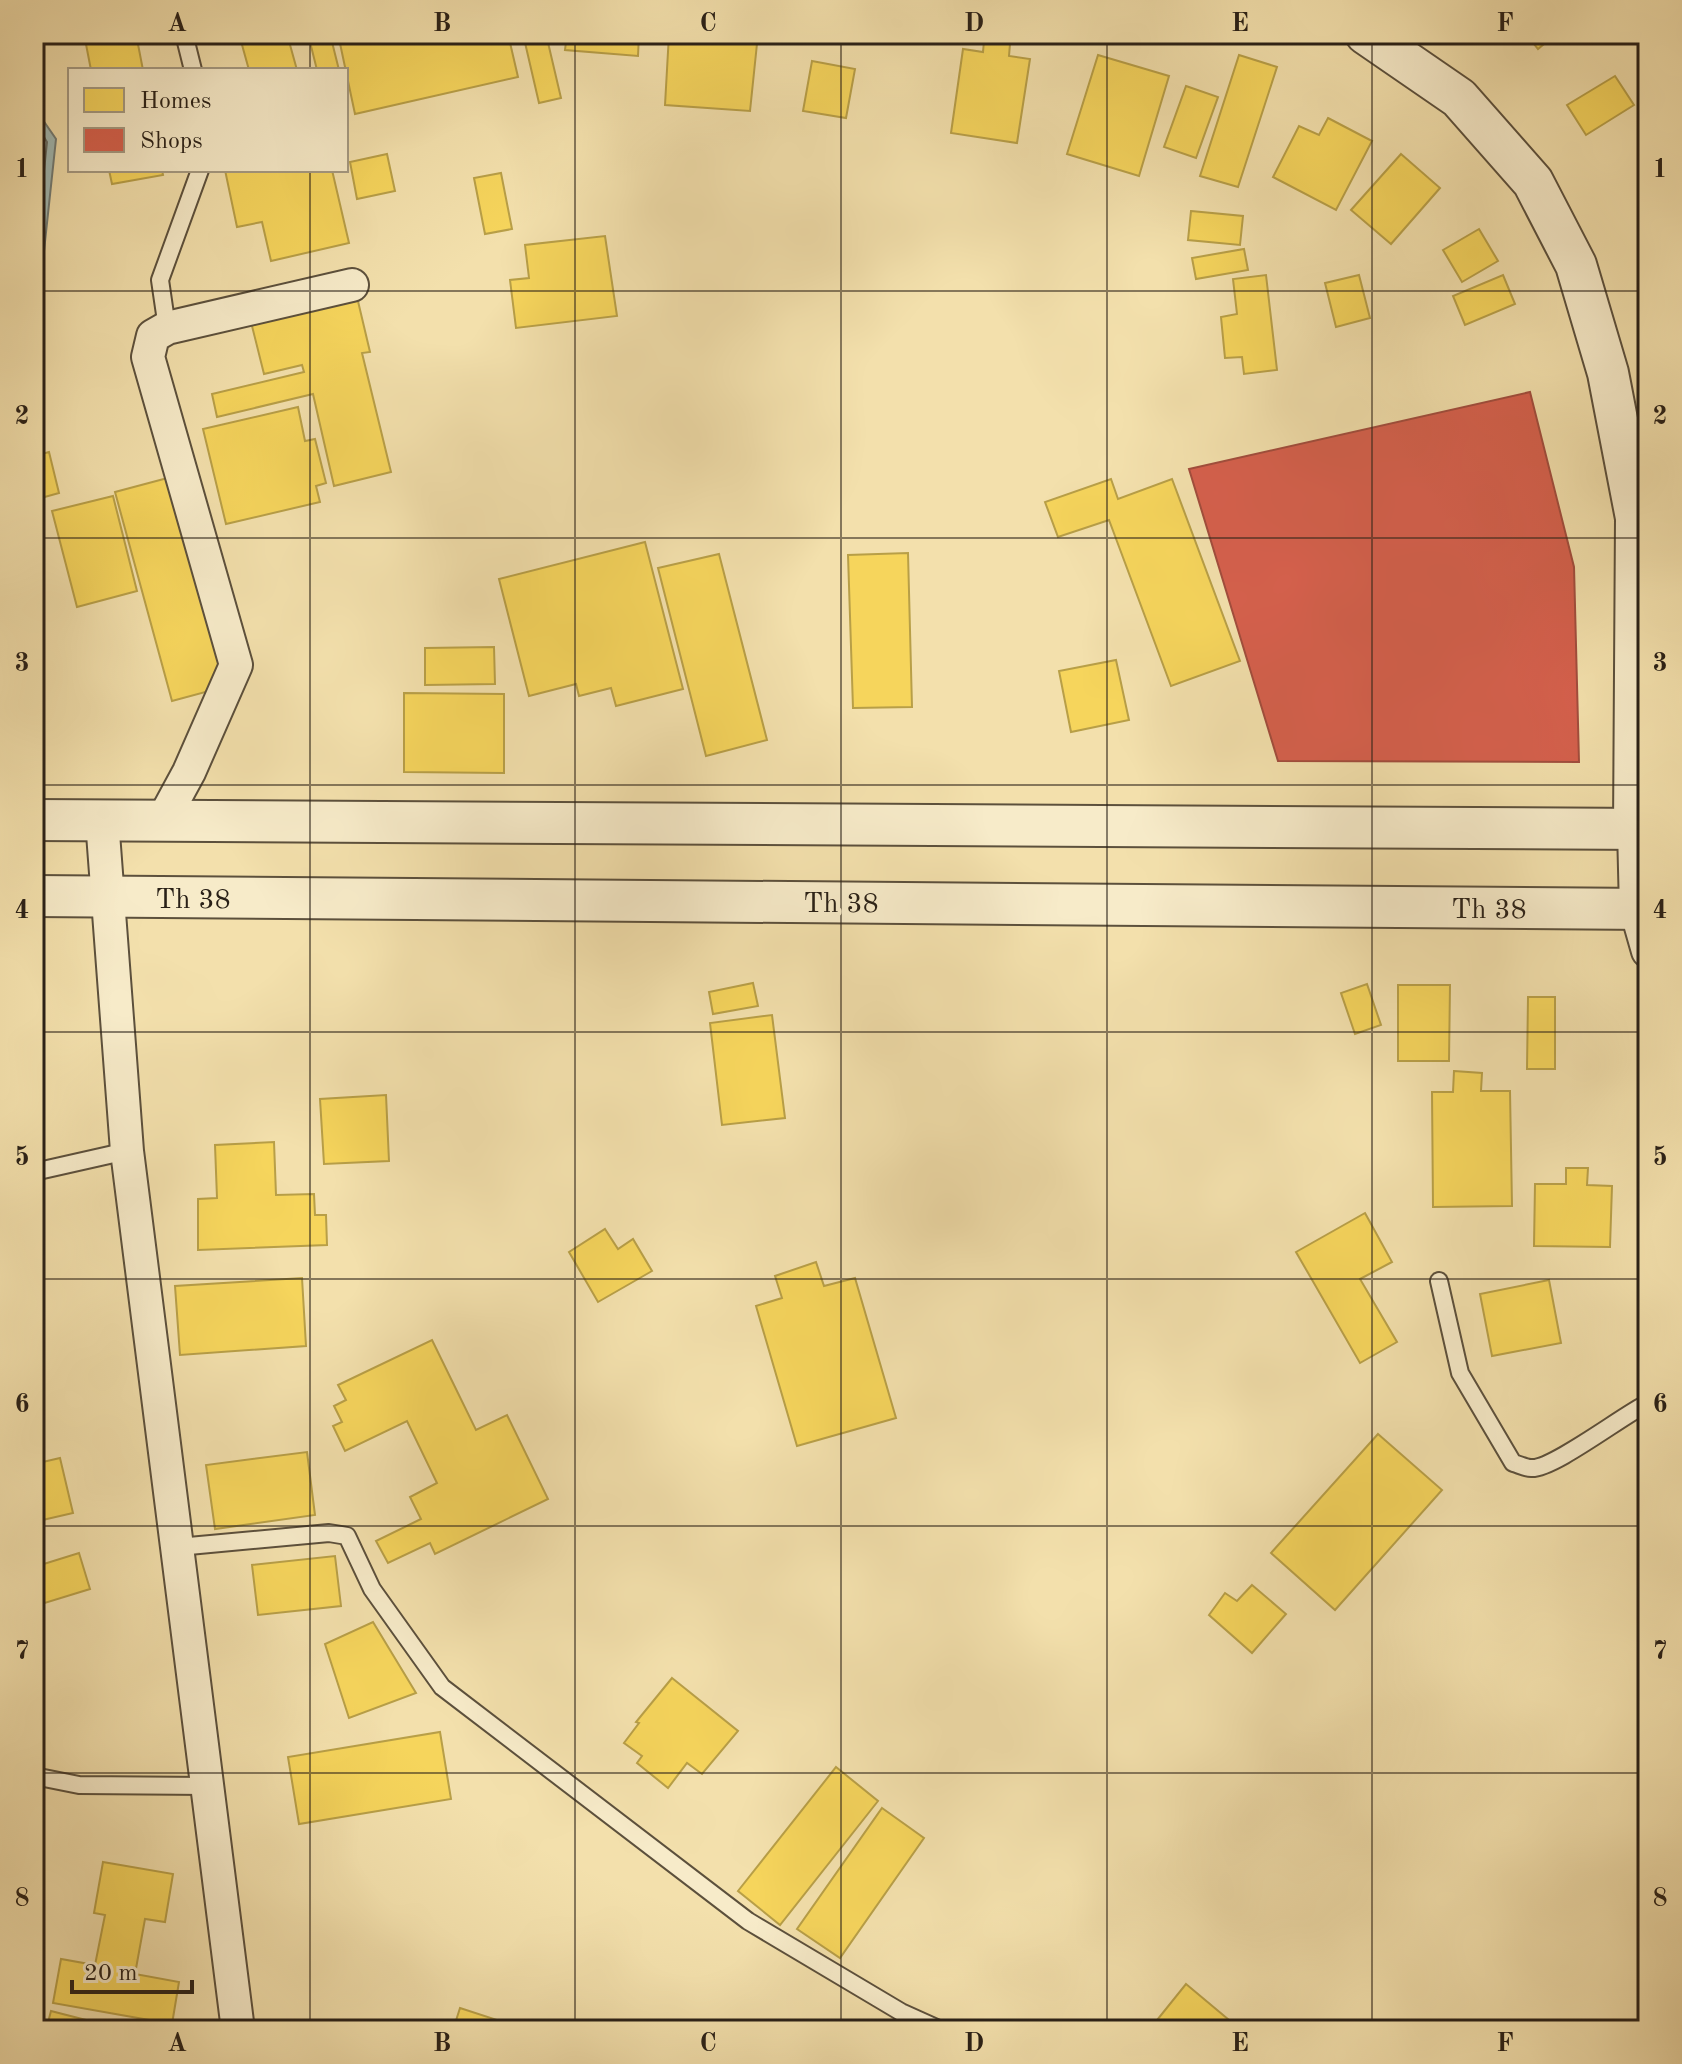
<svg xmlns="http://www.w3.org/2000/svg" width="1682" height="2064" viewBox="0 0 1682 2064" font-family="'Old Standard TT',serif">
<rect width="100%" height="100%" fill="#f3e0ac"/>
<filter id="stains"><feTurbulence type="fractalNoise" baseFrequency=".0025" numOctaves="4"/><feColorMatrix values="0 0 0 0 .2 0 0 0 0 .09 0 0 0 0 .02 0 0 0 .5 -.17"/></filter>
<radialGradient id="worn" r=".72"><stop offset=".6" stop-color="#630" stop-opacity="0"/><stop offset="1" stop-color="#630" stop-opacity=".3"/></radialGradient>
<!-- water -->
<polygon fill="#a1bab5" stroke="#717c76" stroke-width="2" points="34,107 56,139 38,307 34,312"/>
<!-- homes -->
<g fill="#f6d55c" stroke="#b89f47" stroke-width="2">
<polygon points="84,34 136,34 143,70 91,70"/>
<polygon points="239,34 287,34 297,70 249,70"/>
<polygon points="308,34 330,34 339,70 317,70"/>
<polygon points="338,34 508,34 518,77 355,114"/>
<polygon points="523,34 546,34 561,98 539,103"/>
<polygon points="567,34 639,34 638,56 565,50"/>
<polygon points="669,34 758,34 750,111 665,105"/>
<polygon points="1526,34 1556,34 1538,49"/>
<polygon points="984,41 1010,44 1009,56 1030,59 1017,143 951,133 963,49 983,52"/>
<polygon points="1098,55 1169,76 1139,176 1067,154"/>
<polygon points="1239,55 1277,67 1238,187 1200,176"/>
<polygon points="812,61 855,69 846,118 803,111"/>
<polygon points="1615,76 1634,105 1586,135 1567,105"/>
<polygon points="1186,86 1218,97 1196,158 1164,147"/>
<polygon points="1328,118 1372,141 1336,210 1273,177 1299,126 1319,135"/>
<polygon points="387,154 395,191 357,199 350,162"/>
<polygon points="1401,154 1440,188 1391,244 1351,210"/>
<polygon points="109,170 162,170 163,175 112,184"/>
<polygon points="225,170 332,170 349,243 271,261 262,222 237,227"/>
<polygon points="501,173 512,229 485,234 474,178"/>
<polygon points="1191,211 1243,216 1240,245 1188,240"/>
<polygon points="1479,229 1498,261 1462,282 1443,250"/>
<polygon points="605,236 617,316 516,328 510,280 529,278 525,245"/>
<polygon points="1244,249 1248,270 1196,279 1192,258"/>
<polygon points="1266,275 1277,370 1244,374 1242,357 1225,358 1221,317 1237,314 1233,279"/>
<polygon points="1359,275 1370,318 1336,327 1325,283"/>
<polygon points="1503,275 1515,304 1465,325 1453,296"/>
<polygon points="357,297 370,352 362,353 391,472 334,486 313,394 217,417 212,394 304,372 302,365 264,374 251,322"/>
<polygon points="298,407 305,441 315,439 326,483 316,486 320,502 226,524 203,429"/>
<polygon points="49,452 59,493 34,500 34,456"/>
<polygon points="175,476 226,665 213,690 172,701 115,492"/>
<polygon points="1111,479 1118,499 1172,479 1240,661 1171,686 1109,520 1058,537 1045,502"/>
<polygon points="113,496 137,591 77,607 52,511"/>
<polygon points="645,542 683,689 616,706 611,688 579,696 576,684 529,696 499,579"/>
<polygon points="908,553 912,707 853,708 848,555"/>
<polygon points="719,554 767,740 706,756 658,568"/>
<polygon points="494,647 495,684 425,685 425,648"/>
<polygon points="1116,660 1129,720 1071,732 1059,671"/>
<polygon points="404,693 504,694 504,773 404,772"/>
<polygon points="753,983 758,1006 713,1014 709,992"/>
<polygon points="1367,984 1381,1025 1355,1034 1341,993"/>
<polygon points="1398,985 1450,985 1449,1061 1398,1061"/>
<polygon points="1528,997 1555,997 1555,1069 1527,1069"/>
<polygon points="772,1015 785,1118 722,1125 710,1023"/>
<polygon points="1454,1071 1482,1073 1481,1091 1510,1091 1512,1206 1433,1207 1432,1092 1453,1092"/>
<polygon points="386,1095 389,1161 324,1164 320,1099"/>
<polygon points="274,1142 276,1195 314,1194 315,1215 326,1215 327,1245 198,1250 198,1199 217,1198 215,1145"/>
<polygon points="1566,1168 1588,1168 1587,1185 1612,1186 1610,1247 1534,1246 1535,1184 1566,1184"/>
<polygon points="1365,1213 1392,1262 1360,1279 1397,1342 1360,1363 1296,1252"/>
<polygon points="605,1229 618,1249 633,1239 652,1271 598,1302 569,1252"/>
<polygon points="816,1262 824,1286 855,1278 896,1418 797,1446 756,1306 782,1298 775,1276"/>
<polygon points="302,1278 306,1346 180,1355 175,1286"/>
<polygon points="1549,1280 1561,1343 1492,1356 1480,1294"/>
<polygon points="432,1340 476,1430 507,1415 548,1499 435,1554 430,1543 388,1563 376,1541 421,1519 410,1497 437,1483 407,1421 345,1451 333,1426 342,1422 334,1406 346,1400 338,1385"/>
<polygon points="1378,1434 1442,1490 1335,1610 1271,1553"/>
<polygon points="307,1452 315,1515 215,1529 206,1465"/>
<polygon points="60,1458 73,1513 34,1522 34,1464"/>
<polygon points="79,1553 90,1589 35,1606 34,1567"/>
<polygon points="335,1556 341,1606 258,1615 252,1565"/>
<polygon points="1252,1585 1286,1614 1252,1653 1209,1615 1225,1593 1237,1601"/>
<polygon points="373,1622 416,1693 349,1718 325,1644"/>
<polygon points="672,1678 738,1731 702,1774 687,1763 668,1788 637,1763 642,1756 624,1743 639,1723 636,1722"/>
<polygon points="440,1732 451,1799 299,1824 288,1757"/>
<polygon points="836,1767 878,1801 780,1925 738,1891"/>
<polygon points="882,1808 924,1838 840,1958 797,1929"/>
<polygon points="103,1862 173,1874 165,1922 145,1919 135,1974 179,1982 172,2024 53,2003 61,1959 95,1965 105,1915 94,1913"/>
<polygon points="1186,1984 1241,2030 1149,2030"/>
<polygon points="460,2008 528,2030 453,2030"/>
<polygon points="51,2011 125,2030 46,2030"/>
</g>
<!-- shops -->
<polygon fill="#d6604d" stroke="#a24d3d" stroke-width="2" points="1530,392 1574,567 1579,762 1278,761 1189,469"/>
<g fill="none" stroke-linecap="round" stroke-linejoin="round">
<!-- shore -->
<polyline stroke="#656d66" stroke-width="2" points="34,121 47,142 34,267"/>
<defs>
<g id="service">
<polyline points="184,34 193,70"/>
<polyline points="167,328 160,280 200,170"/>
<polyline points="34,1172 127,1151"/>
<path d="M 1439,1281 L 1460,1373 L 1513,1463 C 1518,1464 1525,1468 1531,1468 C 1552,1470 1623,1415 1648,1403"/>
<polyline points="178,1547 329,1533 347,1536 372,1589 442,1687 748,1921 901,2012 941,2030"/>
<polyline points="34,1776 79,1785 208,1786"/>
</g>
<g id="minor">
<polyline points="102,820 127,1151 238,2030"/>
<polyline points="163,820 189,772 236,665 148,357 153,336 167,328 352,285"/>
<polyline points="1634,829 1636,909 1648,951"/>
</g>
<g id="tertiary">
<polyline points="1366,34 1459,98 1533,182 1576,265 1608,373 1636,518 1634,829"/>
<polyline points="34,820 1648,829"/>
<polyline points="34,896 1648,909"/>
</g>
</defs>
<!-- service casing -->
<use href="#service" stroke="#5c503c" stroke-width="20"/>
<!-- minor casing -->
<use href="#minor" stroke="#5c503c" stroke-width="36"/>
<!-- tertiary casing -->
<use href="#tertiary" stroke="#5c503c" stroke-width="44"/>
<!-- service -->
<use href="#service" stroke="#f7ebc9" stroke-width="16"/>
<!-- minor -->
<use href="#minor" stroke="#f7ebc9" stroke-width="32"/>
<!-- tertiary -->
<use href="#tertiary" stroke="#f7ebc9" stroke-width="40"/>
</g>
<!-- grid -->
<path fill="none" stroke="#292017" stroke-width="2" stroke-opacity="0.55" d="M 310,34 L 310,70M 575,34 L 575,2030M 841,34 L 841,2030M 1107,34 L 1107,2030M 1372,34 L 1372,2030M 310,170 L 310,2030M 34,291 L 1648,291M 34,538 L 1648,538M 34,785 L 1648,785M 34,1032 L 1648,1032M 34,1279 L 1648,1279M 34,1526 L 1648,1526M 34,1773 L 1648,1773"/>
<g text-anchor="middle" stroke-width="8" stroke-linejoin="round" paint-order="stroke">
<!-- street labels -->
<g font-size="28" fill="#292017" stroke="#f7ebc9">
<text x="193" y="908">Th 38</text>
<text x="841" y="912">Th 38</text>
<text x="1489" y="918">Th 38</text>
</g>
</g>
<!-- margin -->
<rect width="1682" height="2064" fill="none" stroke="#f3e0ac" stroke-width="88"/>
<!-- legend -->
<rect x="68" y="68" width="280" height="104" fill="#f7ebc9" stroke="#a59a82" stroke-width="2"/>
<rect x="84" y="88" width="40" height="24" fill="#f6d55c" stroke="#a59a82" stroke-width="2"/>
<text x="140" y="108" font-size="24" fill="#292017">Homes</text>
<rect x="84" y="128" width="40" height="24" fill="#d6604d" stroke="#a59a82" stroke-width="2"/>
<text x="140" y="148" font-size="24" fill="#292017">Shops</text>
<!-- scale -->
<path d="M72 1980v12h120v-12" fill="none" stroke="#292017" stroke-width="4"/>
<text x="84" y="1980" font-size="24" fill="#292017" stroke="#f7ebc9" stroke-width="6" paint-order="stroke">20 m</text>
<rect x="44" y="44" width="1594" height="1976" fill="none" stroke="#292017" stroke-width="3"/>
<g font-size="26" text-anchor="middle" font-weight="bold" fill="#292017">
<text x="177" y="31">A</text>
<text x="442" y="31">B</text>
<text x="708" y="31">C</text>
<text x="974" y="31">D</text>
<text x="1240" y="31">E</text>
<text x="1505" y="31">F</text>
<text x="22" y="177">1</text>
<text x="1660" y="177">1</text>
<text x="22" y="424">2</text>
<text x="1660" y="424">2</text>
<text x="22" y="671">3</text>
<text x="1660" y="671">3</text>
<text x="22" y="918">4</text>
<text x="1660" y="918">4</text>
<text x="22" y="1165">5</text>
<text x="1660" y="1165">5</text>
<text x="22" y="1412">6</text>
<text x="1660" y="1412">6</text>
<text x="22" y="1659">7</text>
<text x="1660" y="1659">7</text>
<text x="22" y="1906">8</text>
<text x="1660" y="1906">8</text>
<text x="177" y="2051">A</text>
<text x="442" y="2051">B</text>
<text x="708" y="2051">C</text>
<text x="974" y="2051">D</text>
<text x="1240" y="2051">E</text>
<text x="1505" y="2051">F</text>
</g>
<rect width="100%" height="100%" filter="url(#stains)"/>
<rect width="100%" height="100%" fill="url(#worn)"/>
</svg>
